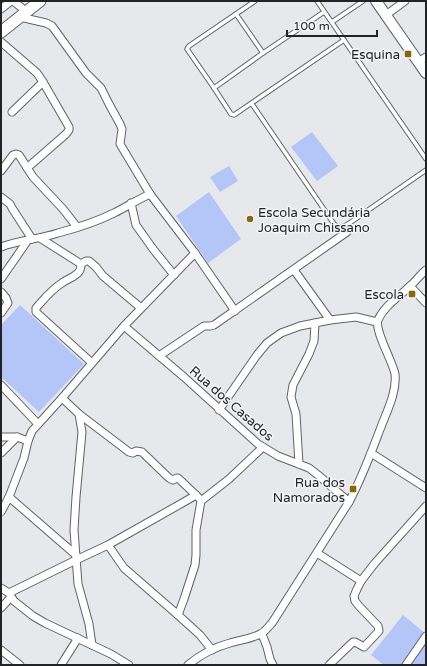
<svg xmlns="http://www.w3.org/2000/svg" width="427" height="666" viewBox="0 0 427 666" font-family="'Varela Round',sans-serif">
<rect width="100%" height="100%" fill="#e7e8ec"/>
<!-- green -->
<g fill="#b3c6f7">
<polygon points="312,132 338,166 317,181 291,147"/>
<polygon points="229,166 238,181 220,192 210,177"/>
<polygon points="209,192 241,239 208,263 176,216"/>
<polygon points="20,305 84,364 39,412 1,377 1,325"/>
<polygon points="403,615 426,634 426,665 384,665 371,655"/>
</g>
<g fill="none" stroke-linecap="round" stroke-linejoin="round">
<defs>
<g id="service">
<polyline points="317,1 344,40"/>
<polyline points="324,12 263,53 214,88 231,114 234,115 344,40 426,159"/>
<polyline points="236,14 263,53"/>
<polyline points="332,22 363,1"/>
<polyline points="214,88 187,49 189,46 255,1"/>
<path d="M 252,104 L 334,224 C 340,230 345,226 351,222 L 426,170"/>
</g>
<g id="minor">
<polyline points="13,1 22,8"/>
<polyline points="1,9 11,1"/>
<polyline points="386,15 405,1"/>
<polyline points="20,17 46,23 52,26 86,73 101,88 109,104 120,124 122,129 120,144 150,194 195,253 235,311"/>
<polyline points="1,42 37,73 43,82 69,127 69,130 66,134 27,168"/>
<polyline points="418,62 426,57"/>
<polyline points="12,112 43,82"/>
<polyline points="1,171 13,155 16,154 19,155 33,177 63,209 77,227"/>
<polyline points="1,197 10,204 12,208 32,239"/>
<polyline points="131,203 136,225 153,249 174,275"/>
<polyline points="40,238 81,264"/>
<path d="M 1,247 C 19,240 40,239 58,233 C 77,228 96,222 114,213 C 126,207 137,200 150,194"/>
<path d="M 81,264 C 81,267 81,270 78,273 C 73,278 67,279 62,283 C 52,289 44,299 36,308 L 36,312 L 92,363"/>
<polyline points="81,264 86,261 89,261 96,267 103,276 141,308"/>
<polyline points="294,270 330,320"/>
<polyline points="1,279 28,240"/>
<polyline points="410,286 426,303"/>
<polyline points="1,292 6,298 8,303 1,313"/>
<polyline points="124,326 184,377 258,444 278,456 309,468 318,475 349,502"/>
<polyline points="159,356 204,326 210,326 214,325 347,232"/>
<polyline points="1,385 38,424"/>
<polyline points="62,398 79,414 129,452 133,453 136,451 142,452 169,478 173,480 177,478 178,478 199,498"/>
<polyline points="219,410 257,355 267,343 281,333 300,326 330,320 356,317 377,322"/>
<polyline points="79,414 82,432 76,497 74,530 78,584 89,624 92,645"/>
<polyline points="1,437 17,437 28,441"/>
<polyline points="1,453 17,437"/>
<polyline points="371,453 426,488"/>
<polyline points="299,464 296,414 291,397 293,385 309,354 314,341 315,323"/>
<polyline points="9,497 76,555"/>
<polyline points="1,512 9,497 24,458 28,441 32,431 62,398 124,326 195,253"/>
<polyline points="108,545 124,568 178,615 200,635 212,650"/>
<polyline points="317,553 361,581"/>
<polyline points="1,588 9,593 14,601 33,616 45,623 111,654 129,665"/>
<polyline points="9,593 76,560 108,545 184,502 196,495"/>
<polyline points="1,608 11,597"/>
<polyline points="178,615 184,599 195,565 196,555 196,530 201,501 229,479 263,447"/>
<polyline points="262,634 267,647 270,659 273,665"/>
<polyline points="1,650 20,665"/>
<polyline points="61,665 78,638"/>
<path d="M 188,665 C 200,655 215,647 230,643 C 240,640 251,639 260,634 C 265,632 268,627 272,623 L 349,502 C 362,478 371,453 381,427 C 387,411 397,392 395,374 C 393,362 374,330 378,320 C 384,306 399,297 409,287 C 415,282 420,275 426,270"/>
<polyline points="329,665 353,642 355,642 364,647 379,631 378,626 359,606 355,601 354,596 357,589 361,581 375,563 426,506"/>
<polyline points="406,665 426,636"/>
</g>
<polyline id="secondary" points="376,1 426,73"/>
<polyline id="primary" points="1,32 40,1"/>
</defs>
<!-- service casing -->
<use href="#service" stroke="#616265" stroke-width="5.5"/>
<!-- minor casing -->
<use href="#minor" stroke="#616265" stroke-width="9"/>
<!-- secondary casing -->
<use href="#secondary" stroke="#616265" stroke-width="12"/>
<!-- primary casing -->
<use href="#primary" stroke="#616265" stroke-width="13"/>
<!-- service -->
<use href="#service" stroke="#fff" stroke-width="3.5"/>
<!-- minor -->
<use href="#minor" stroke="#fff" stroke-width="7"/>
<!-- secondary -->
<use href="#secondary" stroke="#fff" stroke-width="10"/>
<!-- primary -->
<use href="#primary" stroke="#fff" stroke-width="11"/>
</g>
<!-- markers -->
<g fill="#896806" stroke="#f4f5f9" stroke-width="1.5">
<rect x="404" y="50" width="8" height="8" rx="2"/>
<circle cx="250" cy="219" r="4"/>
<rect x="408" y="290" width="8" height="8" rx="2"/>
<rect x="349" y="485" width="8" height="8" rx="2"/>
</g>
<g text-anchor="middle" stroke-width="3" stroke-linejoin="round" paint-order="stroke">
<!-- poi labels -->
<g font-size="13" fill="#222324" stroke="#f4f5f9" text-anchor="end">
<text x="400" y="59">Esquina</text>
<text x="258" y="217" text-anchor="start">Escola Secundária<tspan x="258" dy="15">Joaquim Chissano</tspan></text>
<text x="404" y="299">Escola</text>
<text x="345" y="487">Rua dos<tspan x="345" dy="15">Namorados</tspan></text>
</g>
<!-- street labels -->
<g font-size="13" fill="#222324" stroke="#f4f5f9">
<text transform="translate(232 403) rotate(41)" y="5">Rua dos Casados</text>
</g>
</g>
<!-- border -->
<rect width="427" height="666" fill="none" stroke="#222324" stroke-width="4"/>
<!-- scale -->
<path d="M287 30v6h90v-6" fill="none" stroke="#222324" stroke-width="2"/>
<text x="293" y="30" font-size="12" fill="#222324" stroke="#f4f5f9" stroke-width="3" paint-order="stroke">100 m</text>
</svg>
